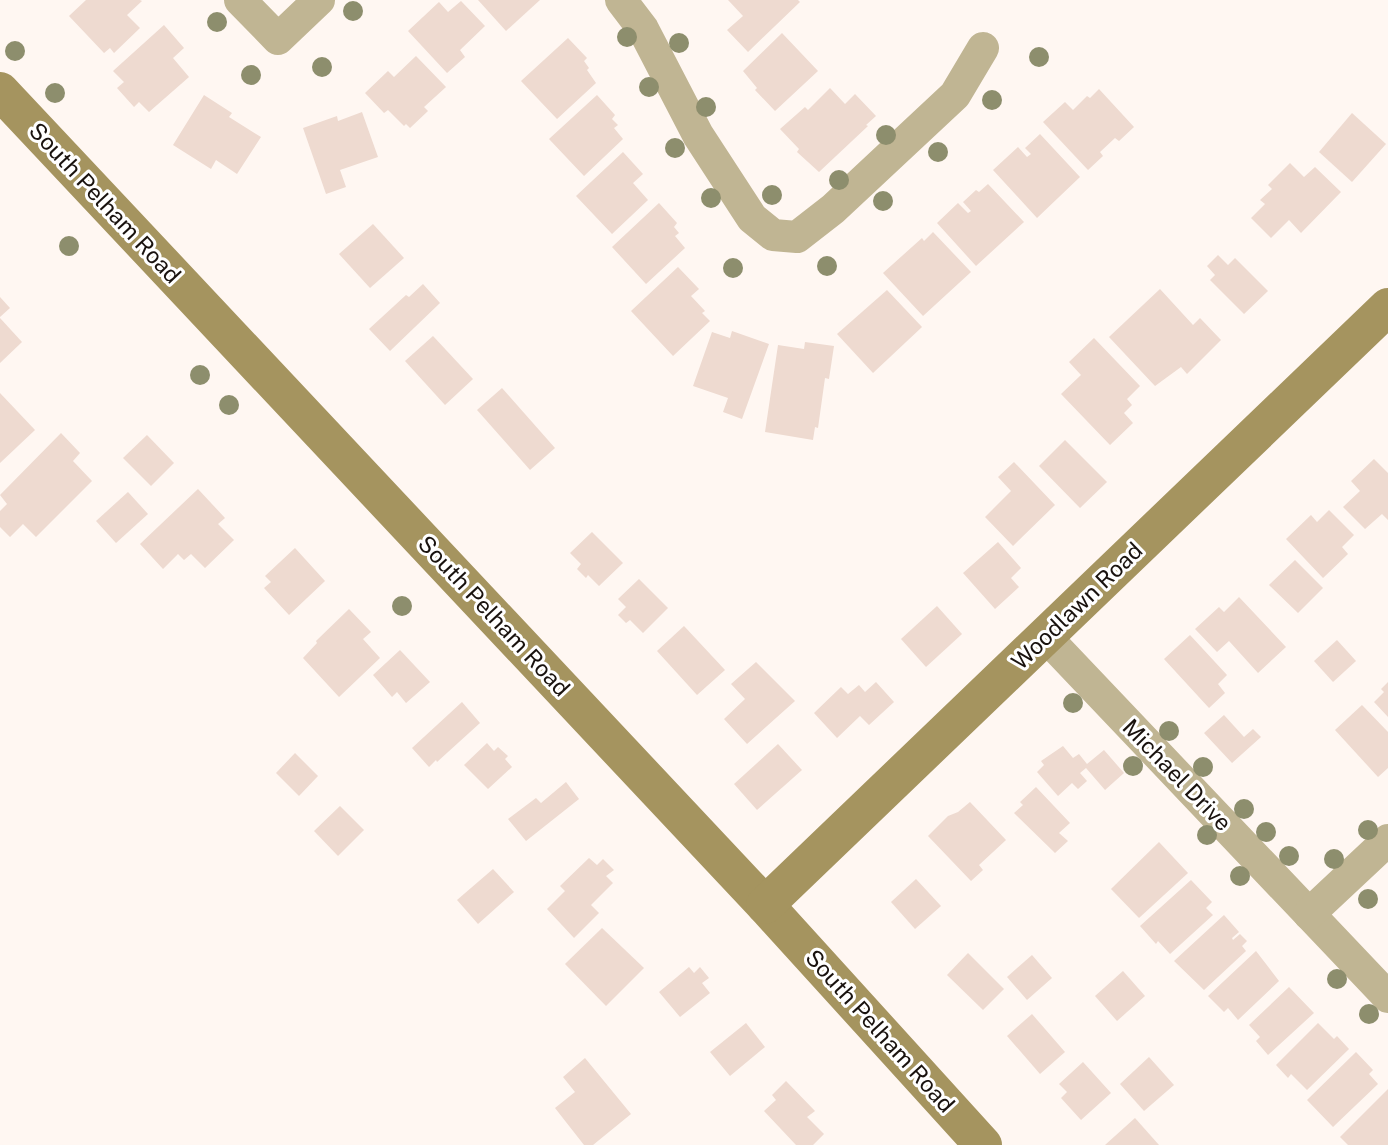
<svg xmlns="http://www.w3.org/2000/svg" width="1388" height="1145" viewBox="0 0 1388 1145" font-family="'Public Sans',sans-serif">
<rect width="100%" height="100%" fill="#fff7f2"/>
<!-- building -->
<g fill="#eedad0">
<polygon points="86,0 140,0 142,1 127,15 140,28 114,53 110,48 104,53 69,16"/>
<polygon points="478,0 540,0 506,31"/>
<polygon points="728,0 798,0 800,2 748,52 727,30 743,16"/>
<polygon points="461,1 485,26 460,50 465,57 447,73 408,31 439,2 448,12"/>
<polygon points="164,25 184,48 173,58 189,77 149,112 139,102 134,107 117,88 124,82 113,71"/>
<polygon points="782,33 818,71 775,111 755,90 757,88 743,71"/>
<polygon points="568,38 587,58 584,61 589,68 587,70 596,83 557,119 521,81"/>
<polygon points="416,56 446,87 424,107 428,111 410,128 406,124 404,126 388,110 384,113 365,93 388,71 394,77"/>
<polygon points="830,88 845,104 855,94 876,116 866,125 868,126 819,172 797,152 799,149 780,129 805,107 808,110"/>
<polygon points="1099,89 1134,127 1119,141 1115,138 1100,152 1103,156 1088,170 1043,122 1065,102 1073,110 1087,96 1090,98"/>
<polygon points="204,95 232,113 229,117 261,137 237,174 216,160 211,169 173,145"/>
<polygon points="597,95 615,115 612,119 618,125 614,128 623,139 584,176 549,139"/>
<polygon points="362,112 378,157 340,170 346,187 326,194 303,128 337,116 338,121"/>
<polygon points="1352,113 1386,144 1352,182 1319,152"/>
<polygon points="1040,134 1080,177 1037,218 993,170 1018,147 1027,157 1031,154 1025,148"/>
<polygon points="623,152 643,174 633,183 648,200 612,234 576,196"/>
<polygon points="1290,163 1304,177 1315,167 1341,192 1301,233 1289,220 1271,238 1251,218 1265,204 1260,200 1272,189 1268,185"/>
<polygon points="988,184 1024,222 976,266 937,223 958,203 968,213 971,211 963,202 976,190 979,192"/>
<polygon points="659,203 677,223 674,227 679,233 675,236 685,248 646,284 612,247"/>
<polygon points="373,224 404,258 370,288 339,254"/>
<polygon points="933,232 971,272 923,316 883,273 922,238 924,241"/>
<polygon points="1218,255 1228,265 1235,258 1268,291 1244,314 1210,280 1215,275 1207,266"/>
<polygon points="678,267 699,289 691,296 705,311 702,313 710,321 673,356 631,311"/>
<polygon points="423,284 440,303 390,351 369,329 406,295 409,297"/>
<polygon points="1160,289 1193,325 1200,318 1221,340 1187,374 1181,367 1155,386 1109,337"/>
<polygon points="887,290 922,327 873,373 837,334"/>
<polygon points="0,297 10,308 0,317"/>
<polygon points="0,318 22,342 0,363"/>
<polygon points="732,331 769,344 742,419 723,412 728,398 693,386 712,332 730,338"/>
<polygon points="433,336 473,379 445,405 405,361"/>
<polygon points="1094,338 1140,386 1127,399 1132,405 1124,413 1133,423 1110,445 1061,394 1081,375 1069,362"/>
<polygon points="805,342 834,346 829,379 825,378 818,428 815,427 813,440 765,432 778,345 804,349"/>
<polygon points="502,388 555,448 530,470 477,410"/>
<polygon points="0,393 35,430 0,463"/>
<polygon points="61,433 80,453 73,461 92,481 36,537 23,524 10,537 0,527 0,511 7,504 0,495"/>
<polygon points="147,435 174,463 151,486 123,458"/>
<polygon points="1065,440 1107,482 1080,508 1039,466"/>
<polygon points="1374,459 1388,473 1388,520 1382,514 1365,529 1343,507 1360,491 1351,481"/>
<polygon points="1014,462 1055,505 1013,546 985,517 1011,491 998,477"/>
<polygon points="198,489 225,518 218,524 234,540 205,568 191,554 184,560 178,554 163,569 140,544"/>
<polygon points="128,492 148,514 116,543 96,521"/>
<polygon points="1329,510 1354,535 1342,547 1348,554 1323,578 1286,539 1311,515 1317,522"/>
<polygon points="592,532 623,563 599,586 588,575 586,578 577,569 581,564 570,553"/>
<polygon points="998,542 1021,568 1011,578 1019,587 995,609 963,573"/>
<polygon points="295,548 325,581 289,615 264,588 271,582 265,576"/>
<polygon points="1295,560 1323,588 1298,613 1269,585"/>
<polygon points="639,579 668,608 643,633 630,620 626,623 618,615 626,607 618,599"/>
<polygon points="1239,597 1286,647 1258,673 1229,641 1217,652 1195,629 1219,607 1224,612"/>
<polygon points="937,606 962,634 926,667 901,639"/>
<polygon points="349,609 371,632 363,639 380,658 339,697 303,658 317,643 316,641"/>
<polygon points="684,626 725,670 697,695 657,651"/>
<polygon points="1190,635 1227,675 1218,684 1225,693 1209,708 1164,659"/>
<polygon points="1337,640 1356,661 1333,682 1314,661"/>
<polygon points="400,650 430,682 406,703 397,692 392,697 373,675"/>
<polygon points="756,662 795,701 747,744 724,719 745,699 731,684"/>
<polygon points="876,682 894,702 869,725 860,716 837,738 814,713 841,687 848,694 859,685 865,692"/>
<polygon points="1388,682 1388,717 1374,702 1384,692 1381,689"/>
<polygon points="462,702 480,723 437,762 436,760 429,767 412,748"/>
<polygon points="1362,705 1388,732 1388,768 1378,777 1335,730"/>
<polygon points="1224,715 1244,737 1253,729 1261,737 1232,763 1204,733"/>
<polygon points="487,743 494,751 498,747 508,756 505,759 512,767 488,789 464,765"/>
<polygon points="778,744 802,770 757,810 734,784"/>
<polygon points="1063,746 1073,758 1079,754 1087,764 1104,750 1124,773 1105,790 1086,768 1080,773 1087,781 1078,789 1072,783 1058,796 1037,772 1044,765 1041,761"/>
<polygon points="295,753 318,776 299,796 276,773"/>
<polygon points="566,782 579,799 526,841 508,819 536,798 541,803"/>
<polygon points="1036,787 1070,823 1059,833 1068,841 1055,853 1014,813 1023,805 1020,802"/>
<polygon points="970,802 1006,840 979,865 983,870 971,881 928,836 948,816 958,812"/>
<polygon points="340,806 364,830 338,856 314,831"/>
<polygon points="1159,842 1188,873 1139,918 1111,889"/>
<polygon points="589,858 597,865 603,859 614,870 606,876 613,883 591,905 599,913 574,938 547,909 565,891 560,886"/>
<polygon points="493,869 514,892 478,924 457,900"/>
<polygon points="916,879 941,906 915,929 891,902"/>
<polygon points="1191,880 1212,902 1206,908 1213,915 1170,954 1158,941 1156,944 1140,926"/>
<polygon points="1224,915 1239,932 1232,938 1233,940 1240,934 1247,941 1242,946 1246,951 1204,990 1174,961"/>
<polygon points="602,928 644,968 606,1006 565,964"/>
<polygon points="1256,951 1279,981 1238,1020 1228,1008 1224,1012 1208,996"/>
<polygon points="968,953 1004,989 983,1010 947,975"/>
<polygon points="1032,955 1052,978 1027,1000 1007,977"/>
<polygon points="689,967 694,973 700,967 709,978 702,983 710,993 680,1017 659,992"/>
<polygon points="1123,971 1145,996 1117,1021 1095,996"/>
<polygon points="1289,987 1314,1013 1268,1055 1256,1041 1260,1037 1249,1025"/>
<polygon points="1032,1014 1065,1052 1040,1074 1007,1036"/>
<polygon points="746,1023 765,1047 730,1076 710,1052"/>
<polygon points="1318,1023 1334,1039 1337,1036 1349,1049 1307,1090 1291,1074 1288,1078 1276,1065"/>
<polygon points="1356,1052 1373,1070 1369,1074 1378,1084 1333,1127 1307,1100"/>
<polygon points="1149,1057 1174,1085 1144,1111 1120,1084"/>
<polygon points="585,1058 631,1114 593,1145 584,1145 555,1108 575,1092 563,1077"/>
<polygon points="1083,1062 1111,1093 1081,1120 1061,1098 1067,1092 1059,1084"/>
<polygon points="786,1081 815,1111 807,1117 824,1134 813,1145 796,1145 764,1111 776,1100 772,1095"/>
<polygon points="1388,1089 1388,1145 1348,1145 1340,1137"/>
<polygon points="1135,1118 1159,1145 1105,1145"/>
</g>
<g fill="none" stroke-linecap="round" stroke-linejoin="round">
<!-- minor -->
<g stroke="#c0b593" stroke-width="32">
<polyline points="240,0 278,39 319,0"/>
<polyline points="621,0 643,29 698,135 752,218 773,235 797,237 833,209 955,95 983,48"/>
<polyline points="1045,636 1388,997"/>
<polyline points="1309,914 1388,840"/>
</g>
<!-- secondary -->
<g stroke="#a5945f" stroke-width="38">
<polyline points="0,91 765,905 983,1145"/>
<polyline points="765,905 1388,307"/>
</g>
</g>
<!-- trees -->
<g fill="#8d8e6d">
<circle cx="353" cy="11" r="10"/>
<circle cx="217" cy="22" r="10"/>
<circle cx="627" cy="37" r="10"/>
<circle cx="679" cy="43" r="10"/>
<circle cx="15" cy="51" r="10"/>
<circle cx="1039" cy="57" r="10"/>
<circle cx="322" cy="67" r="10"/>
<circle cx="251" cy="75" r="10"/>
<circle cx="649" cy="87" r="10"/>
<circle cx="55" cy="93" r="10"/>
<circle cx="992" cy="100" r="10"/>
<circle cx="706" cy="107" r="10"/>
<circle cx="886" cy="135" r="10"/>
<circle cx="675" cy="148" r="10"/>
<circle cx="938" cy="152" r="10"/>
<circle cx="839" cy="180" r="10"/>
<circle cx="772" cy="195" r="10"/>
<circle cx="711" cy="198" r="10"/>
<circle cx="883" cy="201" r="10"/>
<circle cx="69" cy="246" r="10"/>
<circle cx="827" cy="266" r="10"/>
<circle cx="733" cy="268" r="10"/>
<circle cx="200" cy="375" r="10"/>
<circle cx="229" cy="405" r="10"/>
<circle cx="402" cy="606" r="10"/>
<circle cx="1073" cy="703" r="10"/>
<circle cx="1169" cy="731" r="10"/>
<circle cx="1133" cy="766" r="10"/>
<circle cx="1203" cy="767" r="10"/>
<circle cx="1244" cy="809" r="10"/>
<circle cx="1368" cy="830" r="10"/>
<circle cx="1266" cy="832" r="10"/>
<circle cx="1207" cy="835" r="10"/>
<circle cx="1289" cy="856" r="10"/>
<circle cx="1334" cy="859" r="10"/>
<circle cx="1240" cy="876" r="10"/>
<circle cx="1368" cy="899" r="10"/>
<circle cx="1337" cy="979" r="10"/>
<circle cx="1369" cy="1014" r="10"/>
</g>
<g text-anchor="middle" stroke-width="6" stroke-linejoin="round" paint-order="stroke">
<!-- street labels -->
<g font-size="23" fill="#19120e" stroke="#fff">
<text transform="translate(105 203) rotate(47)" y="8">South Pelham Road</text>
<text transform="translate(1077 606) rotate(-44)" y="8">Woodlawn Road</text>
<text transform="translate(494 616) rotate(47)" y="8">South Pelham Road</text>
<text transform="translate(1177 775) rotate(46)" y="8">Michael Drive</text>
<text transform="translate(880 1031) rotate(48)" y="8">South Pelham Road</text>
</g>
</g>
</svg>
